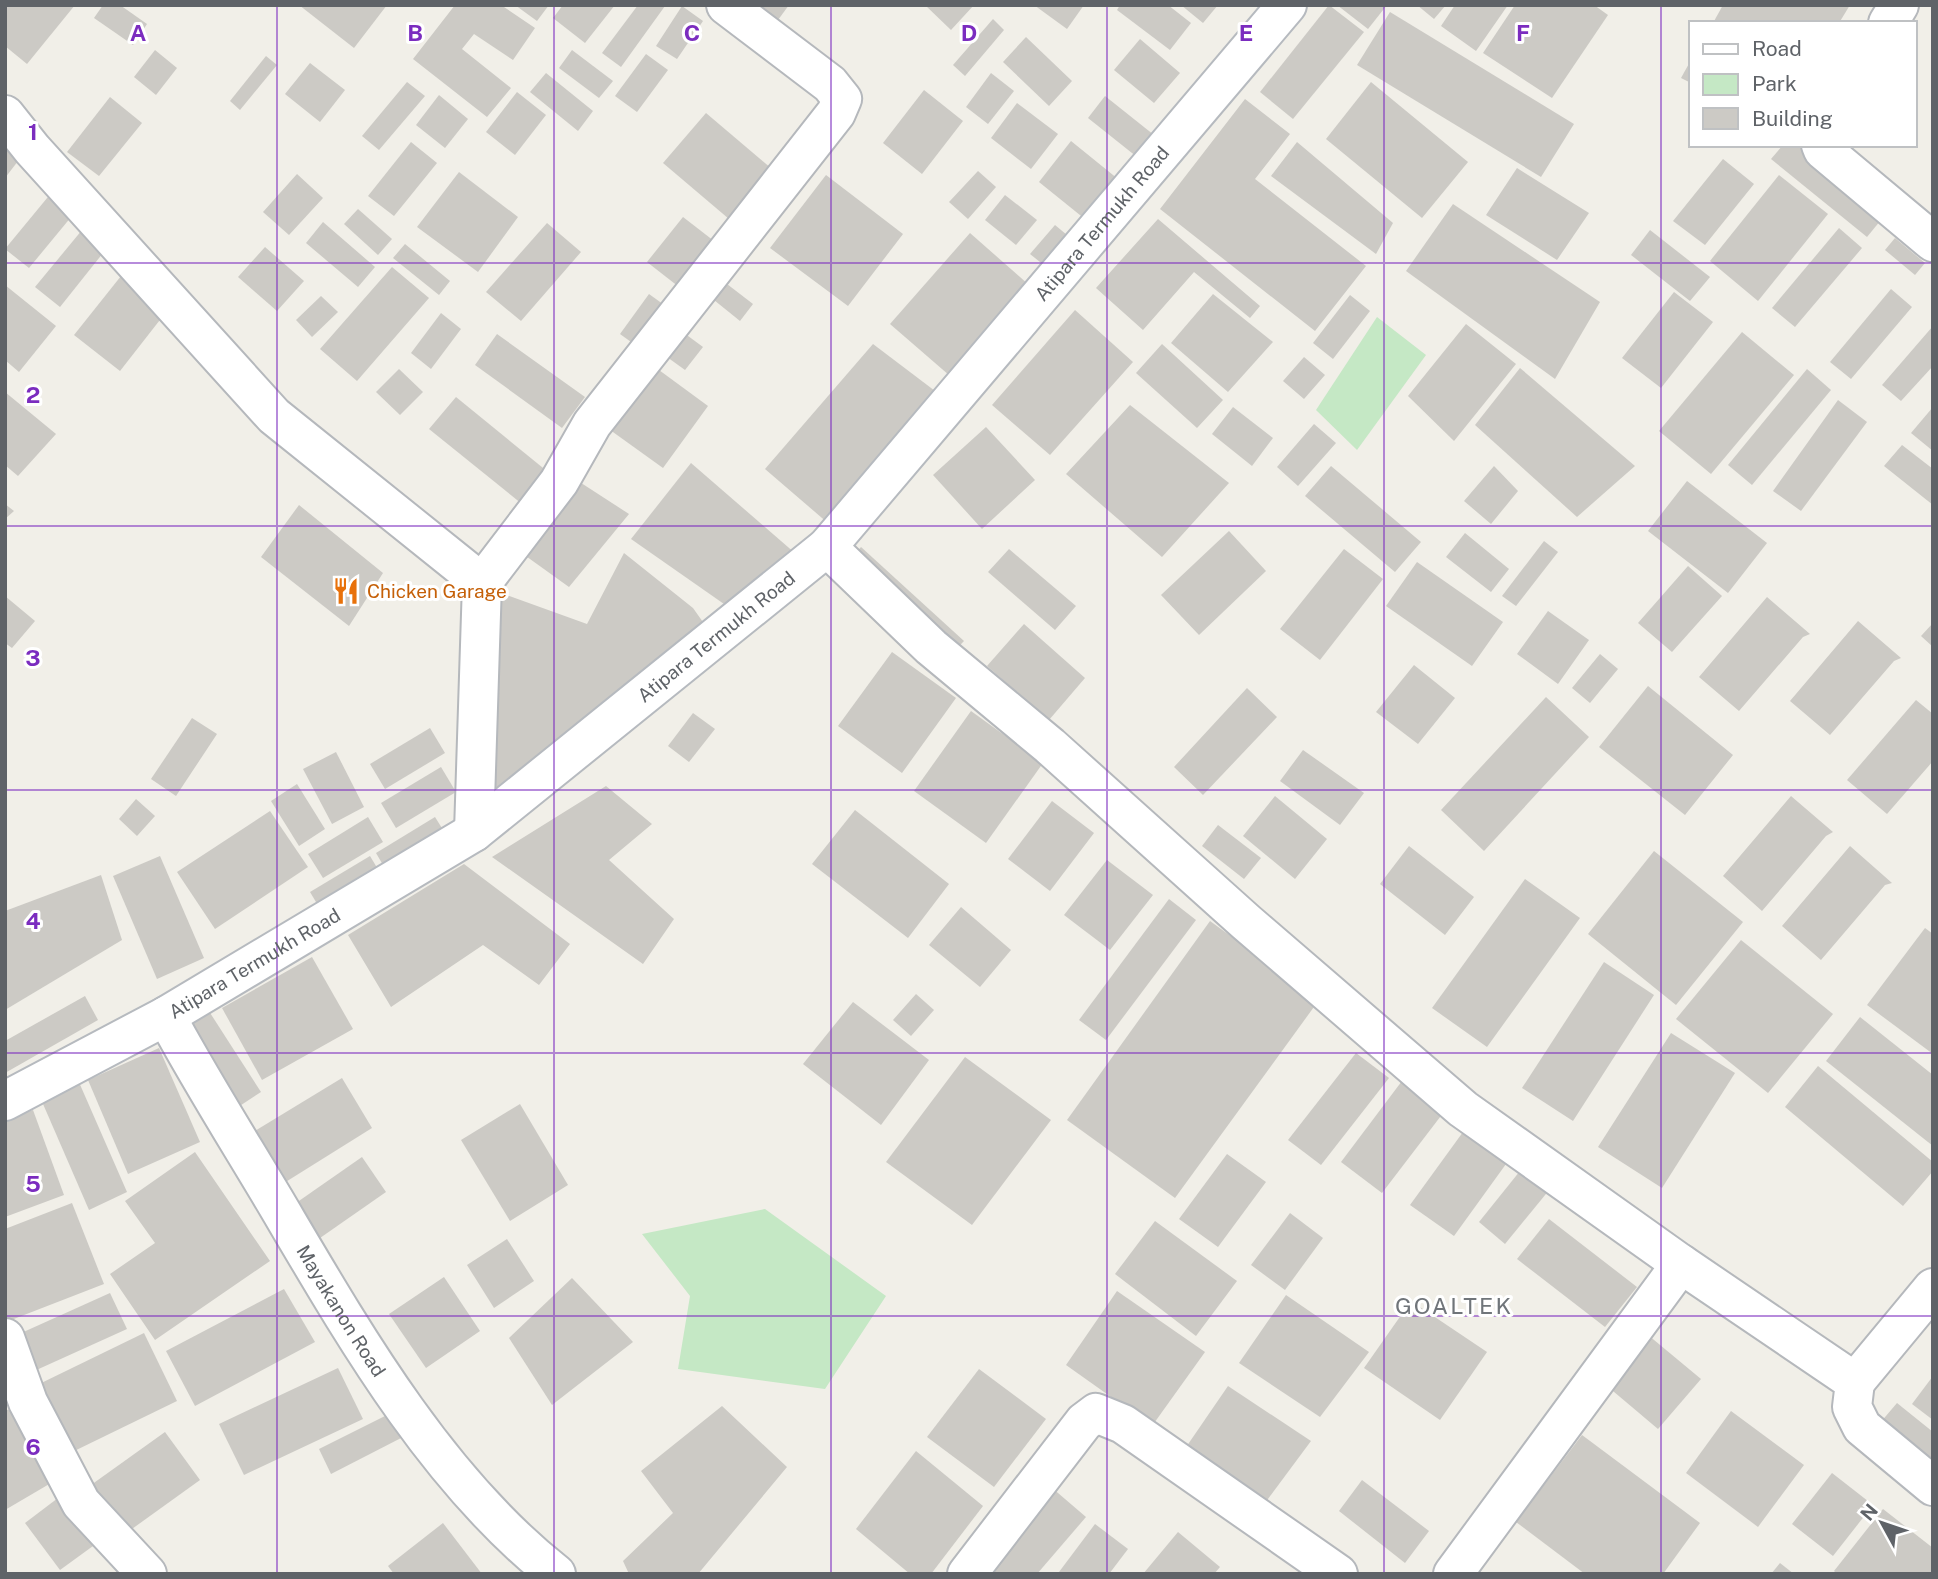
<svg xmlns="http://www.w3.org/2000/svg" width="1938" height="1579" viewBox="0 0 1938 1579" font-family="'Public Sans',sans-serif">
<rect width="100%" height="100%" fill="#f1efe8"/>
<!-- green -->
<g fill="#c5e8c5">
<polygon points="1377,317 1426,355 1357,450 1316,410"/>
<polygon points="765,1209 886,1296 825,1389 678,1369 690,1296 642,1234"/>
</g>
<!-- building -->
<g fill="#cccac5">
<polygon points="5,5 75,5 27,64 5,46"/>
<polygon points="103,5 120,5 147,24 133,45 94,18"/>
<polygon points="299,5 387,5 354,48"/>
<polygon points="455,5 501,5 535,28 513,60 474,34 462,49 511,88 487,117 413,59"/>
<polygon points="515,5 549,5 537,21"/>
<polygon points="563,5 615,5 585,43 553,18"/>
<polygon points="638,5 665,6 621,67 602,53"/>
<polygon points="758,5 789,5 778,20"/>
<polygon points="925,5 974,5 951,30"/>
<polygon points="1034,5 1084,5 1067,29"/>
<polygon points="1120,5 1168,5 1191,23 1170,50 1117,10"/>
<polygon points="1181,5 1218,5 1203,23"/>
<polygon points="1329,5 1364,32 1293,119 1260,92"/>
<polygon points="1337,5 1387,5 1368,29"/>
<polygon points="1417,5 1446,5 1434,19"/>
<polygon points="1455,5 1508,5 1476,51 1441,26"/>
<polygon points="1515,5 1594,5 1608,15 1552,98 1483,53"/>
<polygon points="1723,5 1850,5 1839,23 1713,23"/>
<polygon points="682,6 703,21 677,59 656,46"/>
<polygon points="1390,12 1574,124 1541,177 1357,65"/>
<polygon points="993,19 1004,30 965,76 953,65"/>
<polygon points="1026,37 1072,81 1049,106 1003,62"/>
<polygon points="1140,39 1180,73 1154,103 1114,70"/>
<polygon points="155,50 177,68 156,95 134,77"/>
<polygon points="572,50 613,81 599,98 559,68"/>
<polygon points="646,54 668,70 637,112 615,96"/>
<polygon points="266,56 277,65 240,110 230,101"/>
<polygon points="1691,60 1691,83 1681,78"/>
<polygon points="310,63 345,90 320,122 285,94"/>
<polygon points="546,73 593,111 578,131 530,92"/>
<polygon points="991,73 1014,91 988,124 966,107"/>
<polygon points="407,82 425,96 379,150 362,136"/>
<polygon points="1371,82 1468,162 1422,218 1326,139"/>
<polygon points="924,90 963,121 922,174 883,143"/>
<polygon points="517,92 546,115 515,155 486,132"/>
<polygon points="439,95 468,119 445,148 416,125"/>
<polygon points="1105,96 1154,135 1137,157 1088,118"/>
<polygon points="110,97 142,123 99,176 67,152"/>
<polygon points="1245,99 1290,134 1255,179 1366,266 1315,331 1160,209"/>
<polygon points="1017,103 1058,134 1031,169 991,138"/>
<polygon points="706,113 772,169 729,219 663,163"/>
<polygon points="5,136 25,152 5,178"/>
<polygon points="1071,141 1134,192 1101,232 1039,182"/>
<polygon points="411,142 437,163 394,216 368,196"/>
<polygon points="1297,142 1393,223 1376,254 1271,176"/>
<polygon points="1783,145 1811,145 1890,209 1867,237 1771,159"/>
<polygon points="1723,159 1754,184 1705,245 1673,221"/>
<polygon points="1517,168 1589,213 1557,260 1486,215"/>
<polygon points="978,171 996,187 968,219 949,202"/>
<polygon points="459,172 518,217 478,272 417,227"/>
<polygon points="297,174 323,198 289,235 263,212"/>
<polygon points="826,175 903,234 848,306 770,248"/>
<polygon points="1779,175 1828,214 1758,301 1710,261"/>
<polygon points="57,186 81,205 29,268 5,249"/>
<polygon points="1005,195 1037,220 1016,245 985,220"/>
<polygon points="1453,204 1600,302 1555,379 1406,271"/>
<polygon points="358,209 392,239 378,255 344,224"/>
<polygon points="683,217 714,241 679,287 647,262"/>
<polygon points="1158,219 1260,306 1250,318 1194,272 1143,330 1096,288"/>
<polygon points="323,222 375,267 358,287 306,243"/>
<polygon points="547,223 581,252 521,321 486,292"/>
<polygon points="87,224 111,243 60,307 35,287"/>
<polygon points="1055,225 1079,245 1055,274 1030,254"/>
<polygon points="1839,228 1862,248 1795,327 1772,308"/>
<polygon points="1650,230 1710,277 1690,301 1631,255"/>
<polygon points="970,233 1037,292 957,382 890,324"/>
<polygon points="1895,238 1925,263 1915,275 1885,250"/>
<polygon points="405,244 450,281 439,295 393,258"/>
<polygon points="265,247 304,281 277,311 238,277"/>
<polygon points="392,267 429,298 357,381 320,349"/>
<polygon points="125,271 170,307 120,371 74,335"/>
<polygon points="727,284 753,304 740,321 714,300"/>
<polygon points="5,285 56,326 19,372 5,360"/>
<polygon points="1891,289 1912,307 1851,379 1830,362"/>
<polygon points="1674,292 1713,322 1661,388 1622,358"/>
<polygon points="649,294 667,307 638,347 620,334"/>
<polygon points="1213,294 1273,342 1228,392 1171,343"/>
<polygon points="1350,295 1370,311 1333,359 1313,343"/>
<polygon points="321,296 338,312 312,337 296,320"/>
<polygon points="1075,310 1133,362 1050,455 992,405"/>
<polygon points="441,313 461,329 431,369 411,353"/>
<polygon points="1466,324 1516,364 1454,441 1408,396"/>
<polygon points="1933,326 1933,366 1901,401 1882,385"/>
<polygon points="1742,332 1794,375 1711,474 1659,431"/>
<polygon points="684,333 703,347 685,370 667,357"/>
<polygon points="497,334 585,397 562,428 475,365"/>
<polygon points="873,344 939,394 829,524 765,469"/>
<polygon points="1162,344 1223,400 1197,428 1136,373"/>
<polygon points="1304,357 1325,375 1304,399 1283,381"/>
<polygon points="644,359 708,406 663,468 599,422"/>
<polygon points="1520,368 1635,466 1577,517 1475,425"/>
<polygon points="399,369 423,392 400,415 376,392"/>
<polygon points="1807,369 1831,390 1752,485 1728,465"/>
<polygon points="5,392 56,434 18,476 5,465"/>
<polygon points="456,397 548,472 522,504 429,429"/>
<polygon points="1838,400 1867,422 1801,511 1773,491"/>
<polygon points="1130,405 1229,483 1162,557 1066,474"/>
<polygon points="1233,407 1273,438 1252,466 1212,434"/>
<polygon points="1933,407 1933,451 1911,433"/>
<polygon points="1314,424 1336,443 1298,486 1277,467"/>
<polygon points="986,427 1035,480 982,529 933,475"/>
<polygon points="1902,445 1933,469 1933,505 1884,466"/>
<polygon points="691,463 796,554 734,611 631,539"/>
<polygon points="1331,466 1421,542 1395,572 1305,496"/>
<polygon points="1494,466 1518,491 1491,524 1464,501"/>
<polygon points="575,479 629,514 569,587 523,554"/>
<polygon points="1687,481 1767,543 1728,593 1648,531"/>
<polygon points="5,504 14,511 5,519"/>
<polygon points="299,505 383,573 349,626 261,557"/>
<polygon points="1229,531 1266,571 1199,635 1161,595"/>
<polygon points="1465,533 1509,569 1491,592 1446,557"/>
<polygon points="1544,541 1558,552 1516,606 1502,596"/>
<polygon points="861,547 964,641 939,667 837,574"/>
<polygon points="1009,549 1076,606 1055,630 988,572"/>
<polygon points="1344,549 1383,579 1320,660 1280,629"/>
<polygon points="624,553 693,608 710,632 483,806 498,592 587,624"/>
<polygon points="1417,562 1503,622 1472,666 1386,606"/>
<polygon points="1688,566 1722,596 1672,652 1638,623"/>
<polygon points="5,596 35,621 12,648 5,643"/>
<polygon points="1767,597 1810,634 1803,637 1739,711 1699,677"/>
<polygon points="1548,611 1589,640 1558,684 1517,654"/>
<polygon points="1858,621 1901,658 1894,661 1830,735 1790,701"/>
<polygon points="1933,623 1933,647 1921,636"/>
<polygon points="1024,624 1085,678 1049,720 987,666"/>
<polygon points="892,652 956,698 902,773 838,726"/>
<polygon points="1600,654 1618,669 1590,703 1572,688"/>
<polygon points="1414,665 1455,698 1418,744 1376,712"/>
<polygon points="1648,686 1733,755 1685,815 1599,747"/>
<polygon points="1247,688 1277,717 1203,795 1174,767"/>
<polygon points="1546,697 1589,737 1484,851 1441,810"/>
<polygon points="1916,700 1933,714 1933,761 1887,814 1847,780"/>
<polygon points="971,711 1043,763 986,843 914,791"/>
<polygon points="693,713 715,729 689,762 668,746"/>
<polygon points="192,718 217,734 176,796 151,779"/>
<polygon points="430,728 445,753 385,789 370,764"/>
<polygon points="1303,750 1364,793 1340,825 1280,781"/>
<polygon points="336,752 364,807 332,824 303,769"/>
<polygon points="441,767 456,792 396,828 381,803"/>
<polygon points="297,784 325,829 299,846 271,801"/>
<polygon points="606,786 652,824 609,860 674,919 643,964 492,857"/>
<polygon points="1275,796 1327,839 1295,879 1243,836"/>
<polygon points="1791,796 1833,832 1826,836 1762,911 1723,876"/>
<polygon points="136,799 155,816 137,836 119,819"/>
<polygon points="1052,801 1094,833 1050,891 1008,859"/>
<polygon points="855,810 949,884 908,938 812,864"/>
<polygon points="270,811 308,867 215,929 177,872"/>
<polygon points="368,817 383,842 323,878 308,854"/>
<polygon points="435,817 450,841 390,877 376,853"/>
<polygon points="1218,825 1261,858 1244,879 1202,846"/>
<polygon points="1409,846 1474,897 1445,935 1380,884"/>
<polygon points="1850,846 1892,883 1885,885 1821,960 1782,926"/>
<polygon points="1654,851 1743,922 1676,1005 1588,934"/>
<polygon points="160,856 204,958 157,979 113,876"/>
<polygon points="370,856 385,881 325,917 310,892"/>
<polygon points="1107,860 1153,895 1110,950 1064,915"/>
<polygon points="464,864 570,944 539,985 483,945 391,1007 348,935"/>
<polygon points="101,875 122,940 5,1010 5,911"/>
<polygon points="1525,879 1580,918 1487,1047 1432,1008"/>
<polygon points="1169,899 1196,920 1106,1040 1079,1020"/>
<polygon points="961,907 1011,950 980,987 929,945"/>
<polygon points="1210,921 1319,1000 1175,1198 1067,1120"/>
<polygon points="1925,928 1933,934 1933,1054 1867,1005"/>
<polygon points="1741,940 1833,1014 1768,1093 1676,1019"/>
<polygon points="312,957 353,1029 262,1080 222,1008"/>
<polygon points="1604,962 1654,995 1573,1121 1522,1088"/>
<polygon points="916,994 934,1010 911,1036 893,1020"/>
<polygon points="85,996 98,1020 5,1073 5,1041"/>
<polygon points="853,1002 929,1060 881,1125 803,1064"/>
<polygon points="205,1005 261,1092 229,1113 174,1024"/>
<polygon points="1860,1017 1933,1075 1933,1146 1826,1061"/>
<polygon points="1671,1033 1735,1073 1662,1188 1598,1147"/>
<polygon points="159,1048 200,1142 128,1174 88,1080"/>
<polygon points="1356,1053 1389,1078 1321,1165 1288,1140"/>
<polygon points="965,1057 1051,1120 972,1225 886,1162"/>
<polygon points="1818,1066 1933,1162 1933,1171 1903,1206 1785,1107"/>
<polygon points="1408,1073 1450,1104 1382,1193 1341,1162"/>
<polygon points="342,1078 372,1128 284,1183 253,1132"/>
<polygon points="78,1080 127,1192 89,1210 40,1097"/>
<polygon points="520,1104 568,1185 510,1221 461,1140"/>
<polygon points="33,1110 64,1195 5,1217 5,1120"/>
<polygon points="1463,1132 1506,1164 1454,1236 1410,1205"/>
<polygon points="195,1152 270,1261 155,1340 110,1274 155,1243 125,1201"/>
<polygon points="1227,1154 1266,1182 1218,1247 1179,1219"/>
<polygon points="362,1157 386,1192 320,1238 296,1203"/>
<polygon points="1524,1166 1550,1189 1505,1244 1479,1222"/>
<polygon points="72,1203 104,1284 6,1322 5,1229"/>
<polygon points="1290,1213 1323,1238 1285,1290 1251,1265"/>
<polygon points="1549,1219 1637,1287 1605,1327 1517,1259"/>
<polygon points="1155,1221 1237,1281 1196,1336 1115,1274"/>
<polygon points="507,1239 534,1281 494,1308 467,1265"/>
<polygon points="444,1277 480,1331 426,1368 389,1314"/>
<polygon points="572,1278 633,1342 552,1405 509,1338"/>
<polygon points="284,1289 315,1342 195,1406 166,1351"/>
<polygon points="1117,1291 1205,1352 1152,1426 1066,1365"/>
<polygon points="110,1293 127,1329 32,1372 19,1334"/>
<polygon points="1286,1295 1369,1352 1320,1417 1239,1363"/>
<polygon points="1411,1301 1487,1352 1440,1420 1364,1368"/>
<polygon points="1636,1325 1701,1379 1658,1429 1594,1375"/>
<polygon points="144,1333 177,1401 64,1456 31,1388"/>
<polygon points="338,1368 363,1419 244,1475 219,1424"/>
<polygon points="979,1369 1046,1419 994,1487 927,1437"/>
<polygon points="1933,1376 1933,1420 1912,1404"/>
<polygon points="1228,1386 1311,1441 1262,1507 1182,1453"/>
<polygon points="1897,1403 1933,1432 1933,1467 1880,1423"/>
<polygon points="17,1406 51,1483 5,1510 5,1411"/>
<polygon points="722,1406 787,1467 698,1574 629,1574 623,1561 673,1513 641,1471"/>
<polygon points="1731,1411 1804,1465 1758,1527 1686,1473"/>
<polygon points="391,1413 403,1437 331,1474 319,1449"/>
<polygon points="165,1432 200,1480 118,1539 84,1490"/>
<polygon points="1582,1435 1700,1523 1663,1574 1585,1574 1516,1522"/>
<polygon points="916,1451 983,1506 931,1574 910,1574 856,1529"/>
<polygon points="1832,1473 1873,1505 1833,1556 1792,1524"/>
<polygon points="1362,1480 1429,1531 1405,1563 1339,1511"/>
<polygon points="1051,1487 1086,1517 1037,1574 975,1574"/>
<polygon points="58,1498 93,1546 60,1570 25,1523"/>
<polygon points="1883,1509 1933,1548 1933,1574 1837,1574 1834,1571"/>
<polygon points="443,1523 482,1574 394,1574 388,1566"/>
<polygon points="1095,1524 1128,1549 1109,1574 1062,1574 1059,1572"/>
<polygon points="1178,1532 1220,1567 1214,1574 1143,1574"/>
<polygon points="1780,1563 1794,1574 1771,1574"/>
</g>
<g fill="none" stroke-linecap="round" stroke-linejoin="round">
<defs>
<g id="minor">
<polyline points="1888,23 1899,5"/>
<polyline points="5,115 32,149 274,416 482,583 474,832"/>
<polyline points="1821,145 1823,150 1933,242"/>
<polyline points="827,547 931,647 1050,746 1246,922 1463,1109 1681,1264 1855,1382 1852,1407 1862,1427 1933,1486"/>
<polyline points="482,583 559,482 592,424 836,113 842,99 830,84 726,5"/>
<path id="s1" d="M 166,1016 C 201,1081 241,1144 279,1208 C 355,1337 437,1480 556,1574"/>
<polyline points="5,1338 28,1402 81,1503 147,1574"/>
<polyline points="1855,1382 1933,1288"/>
<polyline points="967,1574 1084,1422 1096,1413 1123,1424 1338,1574"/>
<polyline points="1453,1574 1681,1264"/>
</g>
<g id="secondary">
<path id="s2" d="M 5,1101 L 166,1016 L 474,832 L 827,547 L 1287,5"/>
</g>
</defs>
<!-- minor casing -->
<use href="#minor" stroke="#b5b8bc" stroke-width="42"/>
<!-- secondary casing -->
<use href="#secondary" stroke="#b6babf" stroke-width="42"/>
<!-- minor -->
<use href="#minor" stroke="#fff" stroke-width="38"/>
<!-- secondary -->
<use href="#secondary" stroke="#fff" stroke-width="38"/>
</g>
<!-- grid -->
<path fill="none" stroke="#7b2cbf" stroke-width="2" stroke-opacity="0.55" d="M 277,5 L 277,1574M 554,5 L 554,1574M 831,5 L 831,1574M 1107,5 L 1107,1574M 1384,5 L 1384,1574M 1661,5 L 1661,1574M 5,263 L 1933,263M 5,526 L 1933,526M 5,790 L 1933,790M 5,1053 L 1933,1053M 5,1316 L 1933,1316"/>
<!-- icons -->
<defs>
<symbol id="restaurant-bare" viewBox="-9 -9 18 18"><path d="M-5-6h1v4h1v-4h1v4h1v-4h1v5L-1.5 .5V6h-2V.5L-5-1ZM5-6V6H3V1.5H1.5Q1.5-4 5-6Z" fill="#e8710a" stroke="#fff" stroke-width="2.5" paint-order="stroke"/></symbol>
</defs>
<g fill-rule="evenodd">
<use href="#restaurant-bare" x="327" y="572" width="38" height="38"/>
</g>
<g text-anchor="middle" stroke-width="6" stroke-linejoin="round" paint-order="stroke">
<!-- street labels -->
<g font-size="19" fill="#5f6368" stroke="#fff">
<text dy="7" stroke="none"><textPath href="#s2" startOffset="1419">Atipara Termukh Road</textPath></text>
<text dy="7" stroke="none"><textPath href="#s2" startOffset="852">Atipara Termukh Road</textPath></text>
<text dy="7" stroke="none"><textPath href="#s2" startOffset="285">Atipara Termukh Road</textPath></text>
<text dy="7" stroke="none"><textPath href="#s1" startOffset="343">Mayakanon Road</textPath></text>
</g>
<!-- food labels -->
<g font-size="19" fill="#c56008" stroke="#fff" text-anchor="start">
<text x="367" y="598">Chicken Garage</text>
</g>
<!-- quarter labels -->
<g font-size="23" letter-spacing="2" fill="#70757a" stroke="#fff">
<text x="1454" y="1314">GOALTEK</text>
</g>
</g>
<g font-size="23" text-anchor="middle" font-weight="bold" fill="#7b2cbf" stroke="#fff" stroke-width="6" stroke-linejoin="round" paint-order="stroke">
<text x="138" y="41">A</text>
<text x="415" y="41">B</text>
<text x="692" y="41">C</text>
<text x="969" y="41">D</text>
<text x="1246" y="41">E</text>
<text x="1523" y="41">F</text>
<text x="33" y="140">1</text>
<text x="33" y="403">2</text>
<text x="33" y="666">3</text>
<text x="33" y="929">4</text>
<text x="33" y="1192">5</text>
<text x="33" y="1455">6</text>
</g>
<!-- border -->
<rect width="1938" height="1579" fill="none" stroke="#5f6368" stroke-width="14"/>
<!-- legend -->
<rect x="1689" y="21" width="228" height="126" fill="#ffffff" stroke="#bfc1c3" stroke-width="2"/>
<rect x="1703" y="44" width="35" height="10" fill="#ffffff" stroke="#bfc1c3" stroke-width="2"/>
<text x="1752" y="56" font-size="21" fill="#5f6368">Road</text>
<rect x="1703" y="74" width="35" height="21" fill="#c5e8c5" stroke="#bfc1c3" stroke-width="2"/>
<text x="1752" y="91" font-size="21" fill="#5f6368">Park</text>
<rect x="1703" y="108" width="35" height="21" fill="#cccac5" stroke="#bfc1c3" stroke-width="2"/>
<text x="1752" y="126" font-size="21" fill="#5f6368">Building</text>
<!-- north arrow -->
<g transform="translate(1882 1523) rotate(310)" stroke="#ffffff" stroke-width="5" paint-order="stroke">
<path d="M0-5L12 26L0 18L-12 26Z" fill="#5f6368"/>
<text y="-10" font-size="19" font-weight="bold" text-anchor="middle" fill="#5f6368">N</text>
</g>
</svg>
